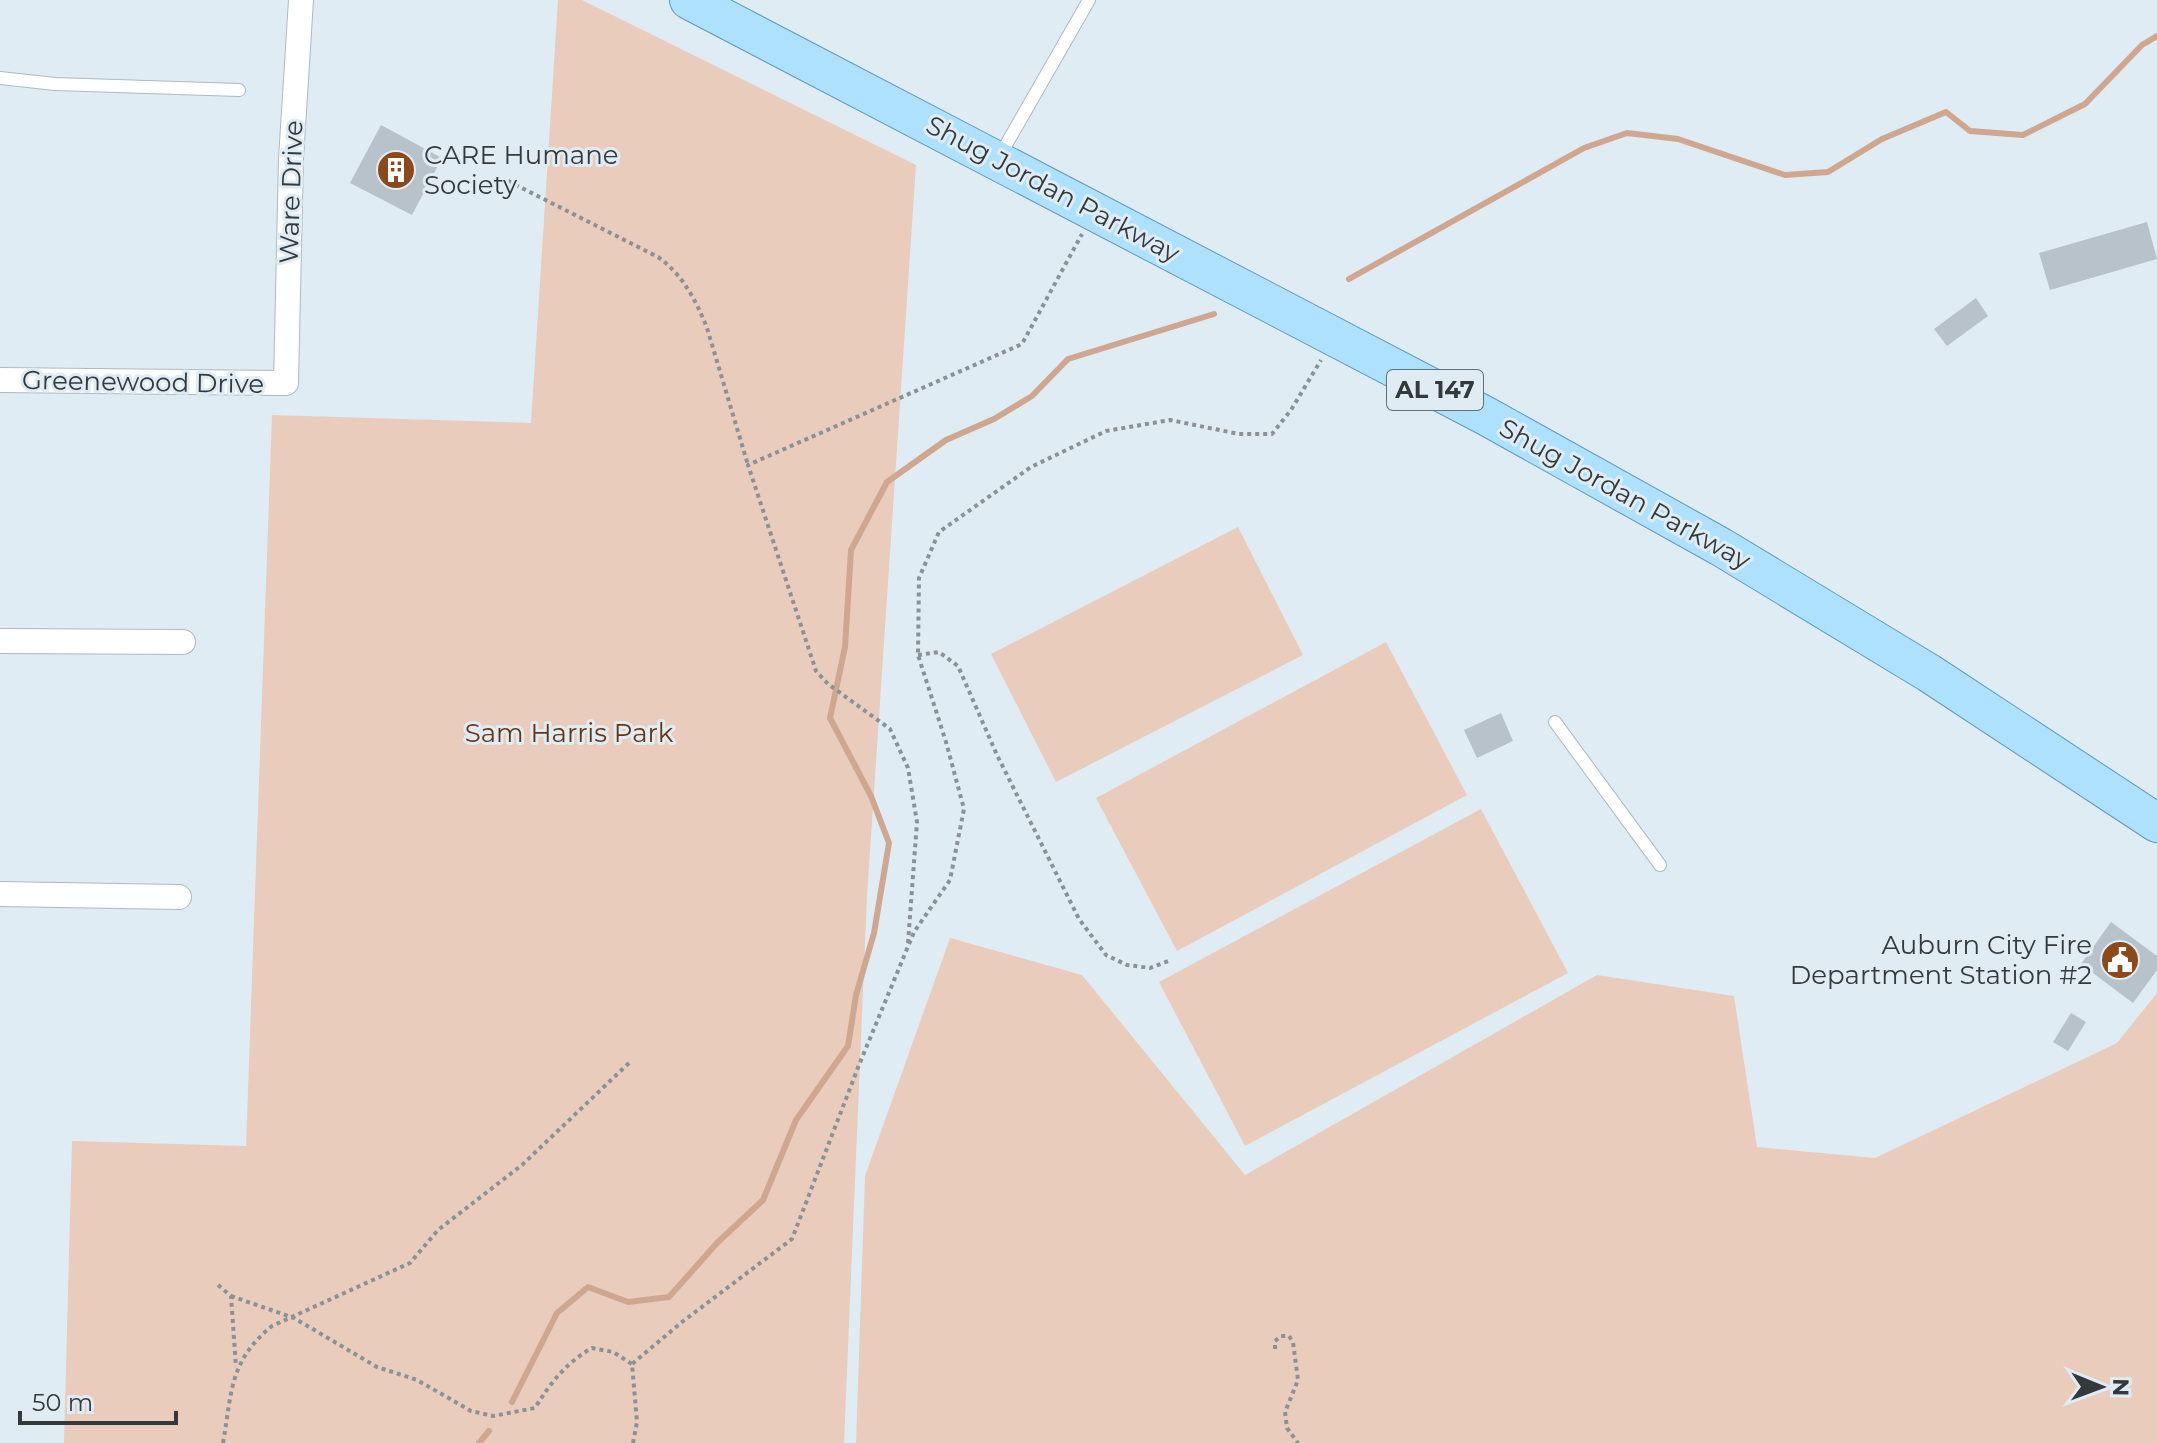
<svg xmlns="http://www.w3.org/2000/svg" width="2157" height="1443" viewBox="0 0 2157 1443" font-family="Montserrat,sans-serif">
<rect width="100%" height="100%" fill="#e0ecf3"/>
<!-- green -->
<g fill="#e9ccbc">
<polygon points="558,0 582,0 916,165 867,896 844,1443 64,1443 72,1141 246,1146 272,415 531,423"/>
<polygon points="1238,527 1303,655 1056,782 991,654"/>
<polygon points="1386,642 1467,795 1177,951 1096,798"/>
<polygon points="1481,809 1568,973 1245,1146 1159,982"/>
<polygon points="950,938 1082,975 1245,1175 1597,975 1734,996 1757,1147 1875,1158 2117,1043 2157,993 2157,1443 856,1443 865,1176"/>
</g>
<g fill="none" stroke-linecap="round" stroke-linejoin="round">
<!-- stream -->
<g stroke="#cfa790" stroke-width="6">
<polyline points="1349,279 1584,148 1627,133 1678,139 1785,175 1828,172 1882,139 1946,112 1970,131 2023,135 2085,104 2142,45 2157,36"/>
<polyline points="512,1402 557,1313 588,1287 628,1302 669,1297 717,1243 763,1200 796,1120 848,1046 856,995 874,933 889,843 871,796 830,718 845,647 851,550 887,482 946,440 994,419 1032,396 1068,359 1214,314"/>
<polyline points="479,1443 489,1431"/>
</g>
</g>
<!-- building -->
<g fill="#b7c2ca">
<polygon points="381,125 442,158 412,215 350,183"/>
<polygon points="2147,222 2157,259 2050,290 2039,253"/>
<polygon points="1976,298 1988,316 1947,346 1934,329"/>
<polygon points="1501,713 1513,741 1477,758 1464,730"/>
<polygon points="2111,922 2157,956 2157,970 2133,1003 2081,964"/>
<polygon points="2071,1013 2086,1022 2068,1051 2053,1042"/>
</g>
<g fill="none" stroke-linecap="round" stroke-linejoin="round">
<defs>
<g id="service">
<polyline points="0,78 55,84 239,90"/>
<polyline points="999,157 1089,0"/>
<polyline points="1555,722 1660,865"/>
</g>
<g id="minor">
<polyline points="0,380 286,383 291,159 301,0"/>
<polyline points="0,641 183,642"/>
<polyline points="0,894 179,897"/>
</g>
<polyline id="primary" points="689,0 1486,416 1721,547 1929,673 2157,823"/>
</defs>
<!-- service casing -->
<use href="#service" stroke="#aeb9c0" stroke-width="14"/>
<!-- minor casing -->
<use href="#minor" stroke="#aeb9c0" stroke-width="26"/>
<!-- primary casing -->
<use href="#primary" stroke="#6099b9" stroke-width="40"/>
<!-- path -->
<g stroke="#8a9297" stroke-width="4" stroke-dasharray="4 4" stroke-linecap="butt">
<path d="M 508,181 L 658,257 C 682,274 696,300 707,328 L 748,465"/>
<polyline points="918,655 939,652 958,666 997,755 1079,919 1106,955 1127,965 1150,968 1171,960"/>
<polyline points="908,943 917,822 908,768 890,729 828,684 816,671 748,465 1022,344 1082,234"/>
<polyline points="218,1285 231,1296 236,1367"/>
<path d="M 231,1296 L 294,1318 L 377,1367 L 417,1380 L 471,1411 L 493,1416 L 535,1408 C 551,1382 566,1363 592,1348 L 613,1352 L 632,1364"/>
<polyline points="1275,1349 1275,1341 1281,1336 1289,1336 1293,1342 1298,1380 1285,1412 1287,1428 1298,1443"/>
<path d="M 223,1443 C 232,1392 229,1361 272,1326 L 410,1263 L 438,1230 L 522,1165 L 630,1062"/>
<polyline points="633,1443 637,1422 632,1364 682,1322 792,1239 859,1065 914,932 950,880 964,809 946,742 918,655 919,578 939,532 1031,467 1106,431 1170,420 1239,434 1272,434 1291,410 1321,360"/>
</g>
<!-- service -->
<use href="#service" stroke="#fff" stroke-width="12"/>
<!-- minor -->
<use href="#minor" stroke="#fff" stroke-width="24"/>
<!-- primary -->
<use href="#primary" stroke="#ade1fe" stroke-width="38"/>
</g>
<!-- icons -->
<defs>
<symbol id="building-disc" viewBox="-11 -11 22 22"><circle r="9.5" fill="#8c491a" stroke="#e0ecf3"/><path d="M-4-6H4V6H1V3H-1V6H-4ZM-2.5-4.3h1.7v1.8h-1.7ZM.8-4.3h1.7v1.8H.8ZM-2.5-1h1.7V.8h-1.7ZM.8-1h1.7V.8H.8Z" fill="#fff"/></symbol>
<symbol id="civic-disc" viewBox="-11 -11 22 22"><circle r="9.5" fill="#8c491a" stroke="#e0ecf3"/><path d="M-.6-6.5H3V-4.5H.6V-3L4-1V1h2V6H-6V1h2V-1L-.6-3ZM-1.2 2.5V6h2.4V2.5Z" fill="#fff"/></symbol>
</defs>
<g fill-rule="evenodd">
<use href="#building-disc" x="374" y="148" width="44" height="44"/>
<use href="#civic-disc" x="2098" y="938" width="44" height="44"/>
</g>
<g text-anchor="middle" stroke-width="6" stroke-linejoin="round" paint-order="stroke">
<!-- shield labels -->
<rect fill="#e0ecf3" stroke="#686f73" stroke-width="2" x="1387" y="370" width="96" height="40" rx="6"/>
<g font-size="24" font-weight="bold" fill="#34393c">
<text x="1435" y="398">AL 147</text>
</g>
<!-- poi labels -->
<g font-size="26" fill="#34393c" stroke="#e0ecf3" text-anchor="start">
<text x="424" y="164">CARE Humane<tspan x="424" dy="30">Society</tspan></text>
<text x="2092" y="954" text-anchor="end">Auburn City Fire<tspan x="2092" dy="30">Department Station #2</tspan></text>
</g>
<!-- street labels -->
<g font-size="26" fill="#34393c" stroke="#e0ecf3">
<text transform="translate(1053 189) rotate(28)" y="9">Shug Jordan Parkway</text>
<text transform="translate(291 192) rotate(-88)" y="9">Ware Drive</text>
<text transform="translate(143 382) rotate(1)" y="9">Greenewood Drive</text>
<text transform="translate(1625 494) rotate(29)" y="9">Shug Jordan Parkway</text>
</g>
<!-- park labels -->
<g font-size="26" fill="#683512" stroke="#e0ecf3">
<text x="569" y="742">Sam Harris Park</text>
</g>
</g>
<!-- north arrow -->
<g transform="translate(2101 1387) rotate(91)" stroke="#e0ecf3" stroke-width="6" paint-order="stroke">
<path d="M0-6L14 30L0 20L-14 30Z" fill="#34393c"/>
<text y="-12" font-size="22" font-weight="bold" text-anchor="middle" fill="#34393c">N</text>
</g>
<!-- scale -->
<path d="M20 1411v12h156v-12" fill="none" stroke="#34393c" stroke-width="4"/>
<text x="32" y="1411" font-size="24" fill="#34393c" stroke="#e0ecf3" stroke-width="6" paint-order="stroke">50 m</text>
</svg>
